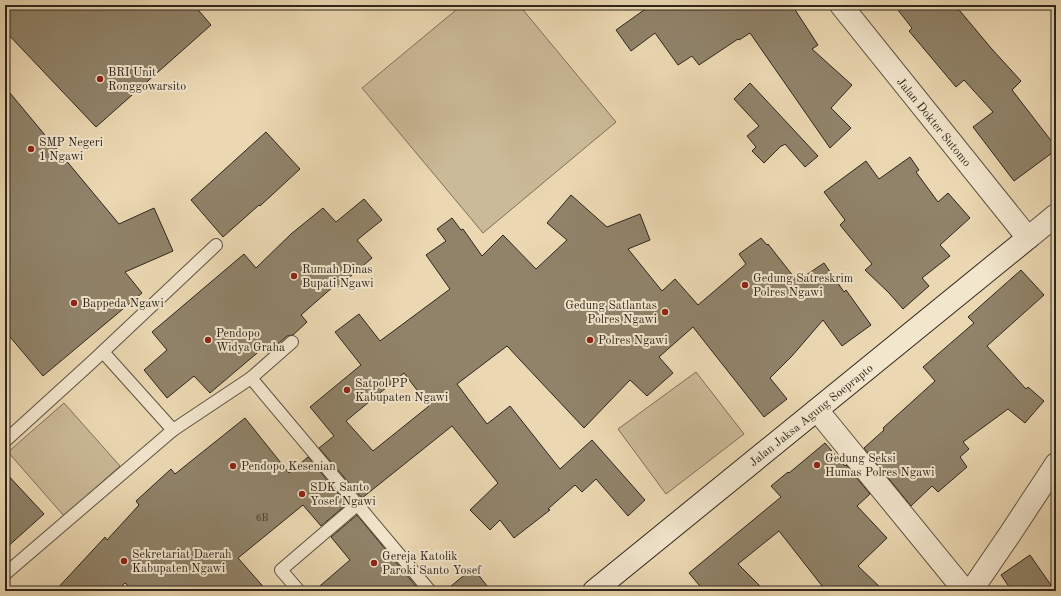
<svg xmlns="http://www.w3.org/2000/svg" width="1061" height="596" viewBox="0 0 1061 596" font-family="'Old Standard TT',serif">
<rect width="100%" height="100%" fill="#ebd8b2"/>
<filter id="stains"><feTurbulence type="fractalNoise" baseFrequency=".005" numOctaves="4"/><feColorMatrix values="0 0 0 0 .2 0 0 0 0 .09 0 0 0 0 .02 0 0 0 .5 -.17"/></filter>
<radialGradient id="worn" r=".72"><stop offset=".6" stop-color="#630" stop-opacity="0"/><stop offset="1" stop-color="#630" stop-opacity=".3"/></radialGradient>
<!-- green -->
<g fill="#cbba98" stroke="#7c705a">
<polygon points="462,5 519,5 616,122 483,233 362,88"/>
<polygon points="696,372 744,434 666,494 618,429"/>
<polygon points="64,403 120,466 64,516 8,452"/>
</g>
<!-- building -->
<g fill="#90836a" stroke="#2e261c" fill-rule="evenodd">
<polygon points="5,5 194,5 211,25 96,127 5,31"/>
<polygon points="651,5 792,5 818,45 812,49 852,85 831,108 851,128 830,148 750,33 739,40 738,39 699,65 692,56 678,65 655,33 631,51 616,30"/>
<polygon points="894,5 955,5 991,48 1021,81 1012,90 1056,147 1056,150 1014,181 973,127 993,112 964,80 956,87 909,31 912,28"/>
<polygon points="750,83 818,156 805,167 785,144 782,146 781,146 764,163 752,151 756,147 747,136 759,126 734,99"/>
<polygon points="5,87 119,224 154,208 173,251 125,272 142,293 43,376 5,331"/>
<polygon points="266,132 300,169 260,206 259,205 223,237 191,200"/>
<polygon points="910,157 919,170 916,172 938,202 948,193 970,218 940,245 950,256 922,278 929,286 903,309 889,293 865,270 872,264 840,225 845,220 824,192 866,161 879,179"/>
<path d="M 571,195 L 607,227 L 640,214 L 650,240 L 628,249 L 662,291 L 675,279 L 698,305 L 746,264 L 739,254 L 761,238 L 767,245 L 768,244 L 797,281 L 824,263 L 844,292 L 846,290 L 871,325 L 842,346 L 823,320 L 792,356 L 770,378 L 787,399 L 764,417 L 693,327 L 659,357 L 673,373 L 647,396 L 630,380 L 584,428 L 507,346 L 457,384 L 487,424 L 510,406 L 560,469 L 592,440 L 645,500 L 628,516 L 596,479 L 582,492 L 575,485 L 548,509 L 550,510 L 514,538 L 500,520 L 490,530 L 470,510 L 498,483 L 452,426 L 362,498 L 319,448 L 334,436 L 310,407 L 361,365 L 335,332 L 359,314 L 380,341 L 450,289 L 426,255 L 446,241 L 437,229 L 452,218 L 461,230 L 463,229 L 482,256 L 503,235 L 536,269 L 567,240 L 547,223 ZM 404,373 L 429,406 L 373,451 L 346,421 Z"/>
<polygon points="364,199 382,220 357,240 372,258 337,288 334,286 301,315 307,322 293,335 287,336 268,353 263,348 210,393 194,376 167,398 144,370 167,350 152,332 244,254 256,268 291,234 323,208 336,222"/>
<polygon points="1021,270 1044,295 987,346 1026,389 1028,387 1044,401 1025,423 1008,409 963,442 969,449 960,457 967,467 938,492 932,486 911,506 864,448 884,430 883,428 935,381 923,367 974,323 968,317"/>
<polygon points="245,418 289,473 308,457 347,504 321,526 303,505 238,558 267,591 134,591 125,583 117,591 55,591 105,537 107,540 139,505 136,501 171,469 175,474"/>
<polygon points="825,443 845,466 846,465 870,494 857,506 887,538 858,566 884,591 826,591 779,531 738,564 765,591 704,591 689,573 781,497 771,486 788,472 789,473"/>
<polygon points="5,472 44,514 5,549"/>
<polygon points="357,515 420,591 314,591 350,560 331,537"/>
<polygon points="1030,555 1055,591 1012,591 1001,575"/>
<polygon points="473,568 491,591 445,591"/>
</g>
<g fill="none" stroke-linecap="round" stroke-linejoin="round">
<defs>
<g id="service">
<polyline points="103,352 173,430"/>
<polyline points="251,378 430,591"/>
<polyline points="5,441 93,361 216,245"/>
<polyline points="5,574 173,430 251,378 292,342"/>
<polyline points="299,591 281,570 357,505"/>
</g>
<g id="minor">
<polyline points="817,410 965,591"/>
<polyline points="971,591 1010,534 1056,464"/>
</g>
<polyline id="tertiary" points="841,5 1028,238 1056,215"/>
<polyline id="secondary" points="594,591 1028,238"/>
</defs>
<!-- service casing -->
<use href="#service" stroke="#5d5242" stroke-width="14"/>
<!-- minor casing -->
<use href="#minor" stroke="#5d5242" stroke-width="24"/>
<!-- tertiary casing -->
<use href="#tertiary" stroke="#5d5242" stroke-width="24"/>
<!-- secondary casing -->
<use href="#secondary" stroke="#2e261c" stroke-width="24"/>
<!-- service -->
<use href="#service" stroke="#f2e6cd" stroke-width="12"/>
<!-- minor -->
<use href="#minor" stroke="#f2e6cd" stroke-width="22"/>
<!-- tertiary -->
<use href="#tertiary" stroke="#f2e6cd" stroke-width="22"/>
<!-- secondary -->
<use href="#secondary" stroke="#f2e6cd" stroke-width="22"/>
</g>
<!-- markers -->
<g fill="#8f2418" stroke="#f2e6cd" stroke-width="1.5">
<circle cx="100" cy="79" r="4"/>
<circle cx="31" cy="149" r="4"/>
<circle cx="294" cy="276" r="4"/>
<circle cx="745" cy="285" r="4"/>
<circle cx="74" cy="303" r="4"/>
<circle cx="665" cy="312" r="4"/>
<circle cx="208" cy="340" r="4"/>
<circle cx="590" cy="340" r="4"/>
<circle cx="347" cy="390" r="4"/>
<circle cx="817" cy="465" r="4"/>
<circle cx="233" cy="466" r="4"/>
<circle cx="302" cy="494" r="4"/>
<circle cx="124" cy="561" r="4"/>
<circle cx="374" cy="563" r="4"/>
</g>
<g text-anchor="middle" stroke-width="4" stroke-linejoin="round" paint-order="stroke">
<!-- number labels -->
<g font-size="10" fill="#463d30">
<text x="262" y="521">6B</text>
</g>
<!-- poi labels -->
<g font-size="12" fill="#2e261c" stroke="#f2e6cd" text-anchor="start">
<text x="108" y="76">BRI Unit<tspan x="108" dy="14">Ronggowarsito</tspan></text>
<text x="39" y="146">SMP Negeri<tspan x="39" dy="14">1 Ngawi</tspan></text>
<text x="302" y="273">Rumah Dinas<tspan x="302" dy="14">Bupati Ngawi</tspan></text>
<text x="753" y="282">Gedung Satreskrim<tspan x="753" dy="14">Polres Ngawi</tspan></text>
<text x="82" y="307">Bappeda Ngawi</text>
<text x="657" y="309" text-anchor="end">Gedung Satlantas<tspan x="657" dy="14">Polres Ngawi</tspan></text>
<text x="216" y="337">Pendopo<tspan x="216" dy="14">Widya Graha</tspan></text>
<text x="598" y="344">Polres Ngawi</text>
<text x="355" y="387">Satpol PP<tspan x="355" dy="14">Kabupaten Ngawi</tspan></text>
<text x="825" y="462">Gedung Seksi<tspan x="825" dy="14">Humas Polres Ngawi</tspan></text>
<text x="241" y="470">Pendopo Kesenian</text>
<text x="310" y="491">SDK Santo<tspan x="310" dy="14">Yosef Ngawi</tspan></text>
<text x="132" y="558">Sekretariat Daerah<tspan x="132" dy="14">Kabupaten Ngawi</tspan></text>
<text x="382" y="560">Gereja Katolik<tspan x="382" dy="14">Paroki Santo Yosef</tspan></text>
</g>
<!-- street labels -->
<g font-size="12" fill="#2e261c" stroke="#f2e6cd">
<text transform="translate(934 122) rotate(51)" y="4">Jalan Dokter Sutomo</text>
<text transform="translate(811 415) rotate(-39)" y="4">Jalan Jaksa Agung Soeprapto</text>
</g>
</g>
<!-- margin -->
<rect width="1061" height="596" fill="none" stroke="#ebd8b2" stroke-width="20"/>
<rect x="6" y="6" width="1049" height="584" fill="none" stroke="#2e261c" stroke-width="2"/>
<rect x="10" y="10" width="1041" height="576" fill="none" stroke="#2e261c"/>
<rect width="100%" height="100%" filter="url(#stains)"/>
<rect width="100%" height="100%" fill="url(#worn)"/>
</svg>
